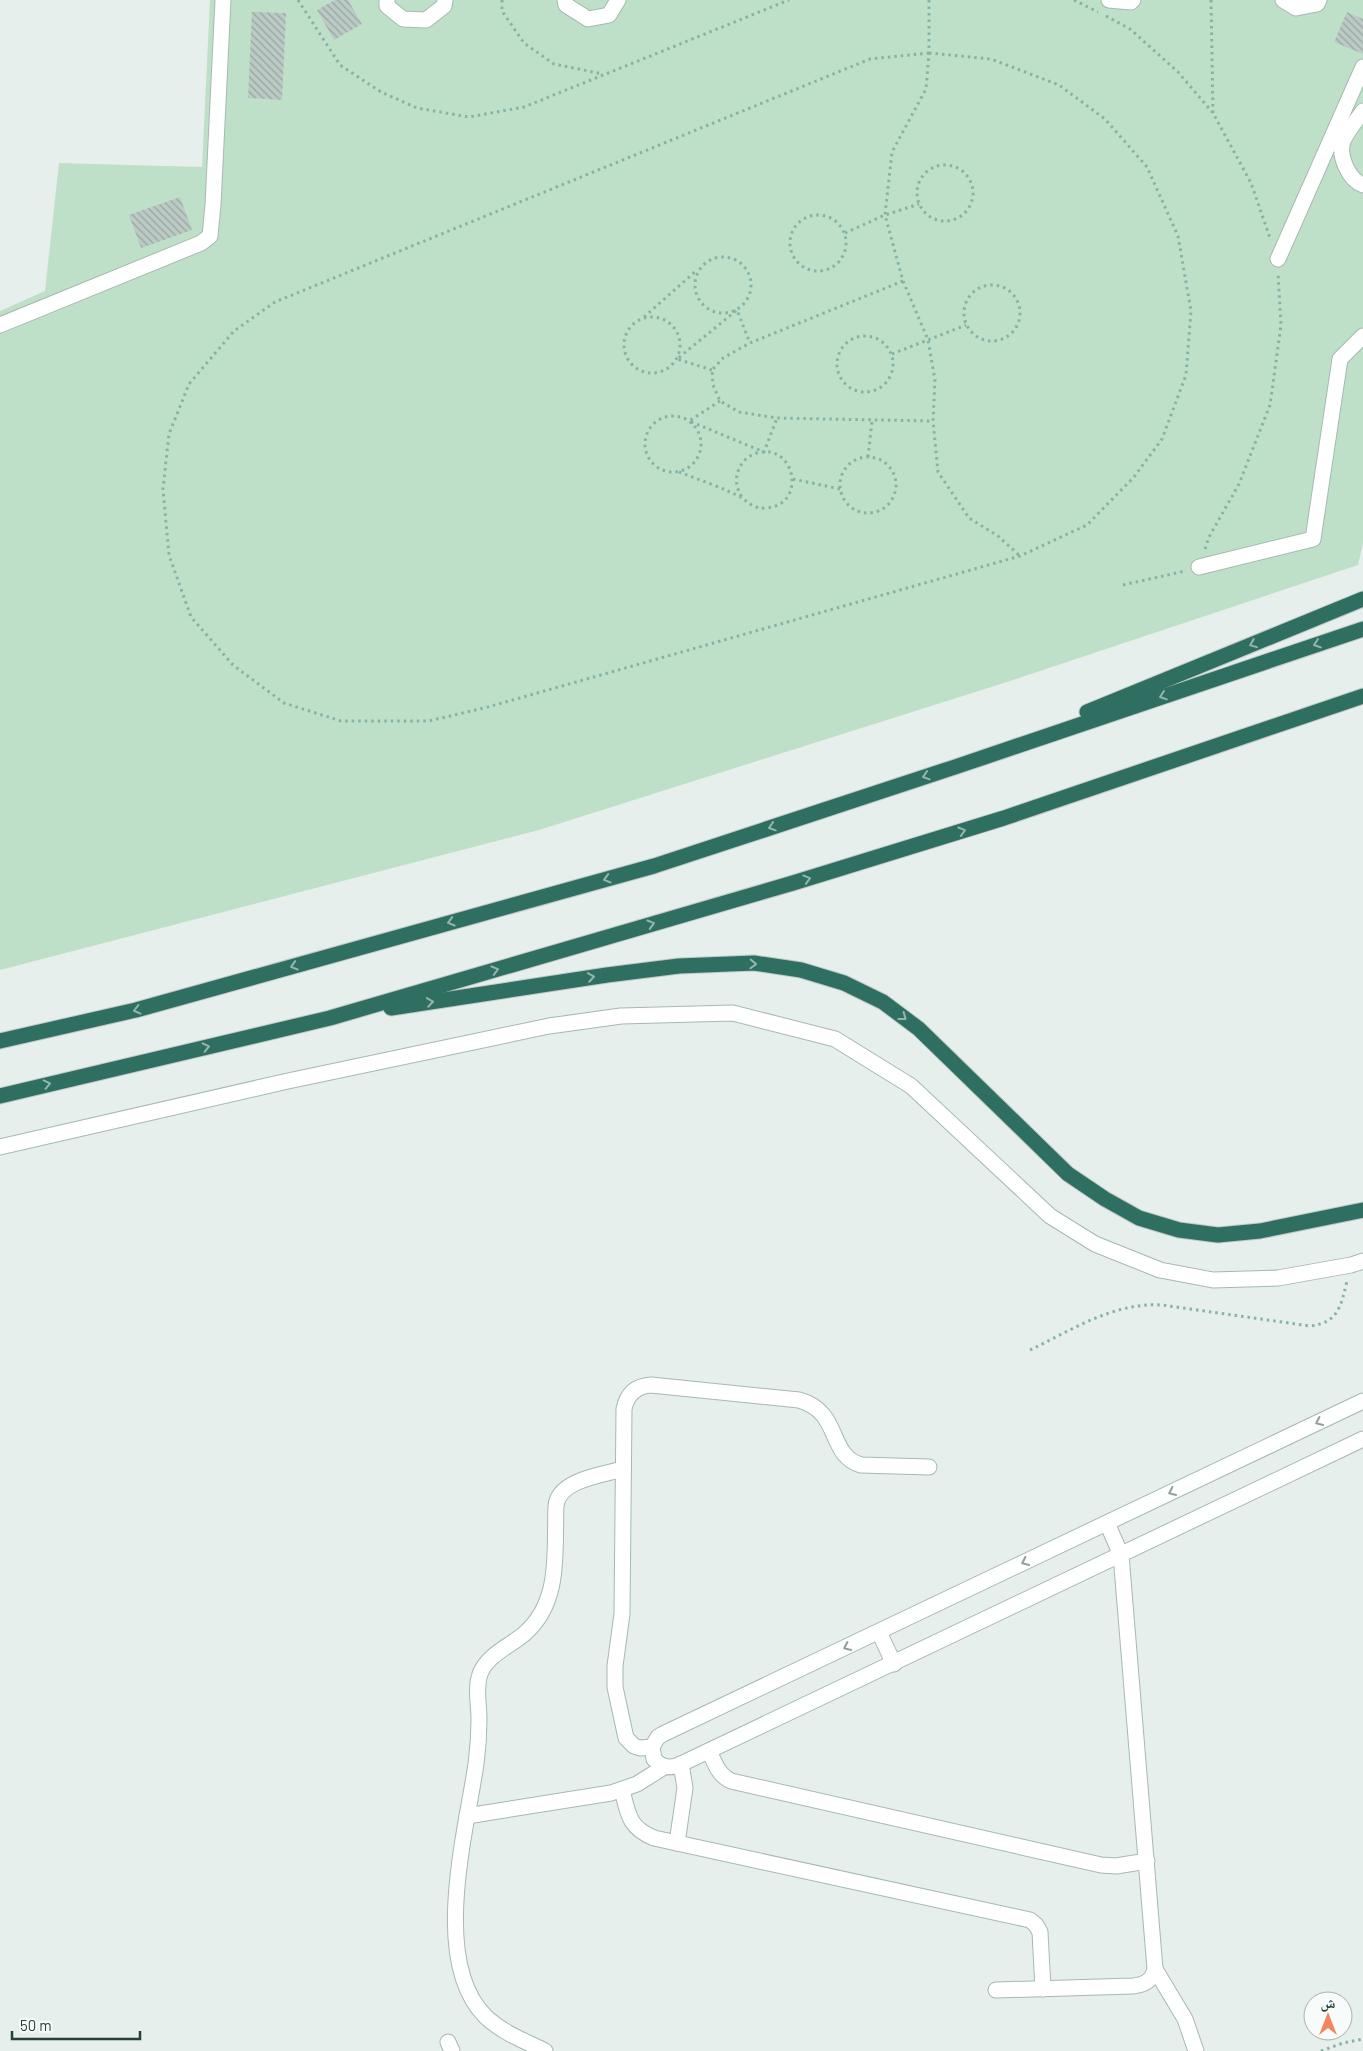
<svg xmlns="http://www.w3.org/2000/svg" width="1363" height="2051" viewBox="0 0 1363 2051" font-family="Barlow,'Noto Naskh Arabic',sans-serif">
<defs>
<pattern id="building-back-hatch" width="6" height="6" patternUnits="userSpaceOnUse" patternTransform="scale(1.25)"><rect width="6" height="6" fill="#bbcac4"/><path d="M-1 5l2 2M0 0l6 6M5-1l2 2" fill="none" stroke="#98a6a0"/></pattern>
</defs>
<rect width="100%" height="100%" fill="#e6efeb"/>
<!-- garden -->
<polygon fill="#bfe0c8" points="210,0 1363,0 1363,543 1358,565 1007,682 539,830 0,970 0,311 45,291 59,163 202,167"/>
<!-- building -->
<g fill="url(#building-back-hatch)">
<polygon points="335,0 348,0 362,24 334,40 317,10"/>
<polygon points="252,12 286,13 282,100 248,98"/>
<polygon points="1347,12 1363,19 1363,54 1334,42"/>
<polygon points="180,197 192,230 141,248 129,215"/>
</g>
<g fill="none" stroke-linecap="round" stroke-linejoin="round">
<defs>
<g id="minor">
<polyline points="387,0 387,6 403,19 426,20 444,6 445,0"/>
<polyline points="565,0 566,5 588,19 609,15 618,0"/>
<polyline points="1109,0 1131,2 1133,0"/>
<polyline points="1283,0 1296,8 1317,4 1319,0"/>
<path d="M 1363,111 C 1356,121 1348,130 1343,141 C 1338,156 1349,180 1363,185"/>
<polyline points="1278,259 1363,67"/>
<polyline points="0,325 201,243 210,236 213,205 223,0"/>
<polyline points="1199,567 1313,539 1340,359 1363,336"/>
<polyline points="0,1147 288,1081 549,1026 621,1016 733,1013 835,1039 911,1086 1050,1216 1095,1244 1160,1270 1213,1280 1278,1278 1351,1265 1363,1261"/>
<path d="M 1363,1401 L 663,1734 L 658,1737 L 652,1747 L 654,1759 C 662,1768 670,1769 681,1764 L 1363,1439"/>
<polyline points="879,1632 894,1664"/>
<path d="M 652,1747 L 640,1748 L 634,1746 L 626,1738 L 615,1687 L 615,1666 L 622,1614 L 624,1409 C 627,1394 636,1386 651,1385 L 799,1400 C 842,1412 827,1455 861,1465 L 929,1467"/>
<path d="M 709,1751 C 715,1763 718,1775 731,1781 L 1101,1865 L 1116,1866 L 1147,1861"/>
<path d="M 622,1790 C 628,1814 629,1828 654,1838 L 1030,1920 L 1036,1925 L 1040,1932 L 1043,1989"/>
<polyline points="467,1816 611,1793 637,1784 664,1767"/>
<polyline points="677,1843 685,1788 681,1764"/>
<polyline points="1155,1969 1185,2019 1196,2051"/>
<path d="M 996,1990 L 1133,1986 C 1144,1985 1152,1981 1155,1969 L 1121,1555 L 1107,1523"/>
<polyline points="448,2042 452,2051"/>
<path d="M 545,2051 C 525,2041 503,2033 486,2017 C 430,1962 466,1833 476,1764 C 478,1749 479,1734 479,1719 C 479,1704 475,1688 480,1674 C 487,1655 510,1646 524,1634 C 562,1602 554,1550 556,1506 C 558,1480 602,1475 623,1469"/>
</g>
<g id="highway">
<polyline points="1087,712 1363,599"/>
<polyline points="391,1008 607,975 679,966 754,963 801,970 844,983 883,1002 919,1029 1068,1174 1105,1199 1139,1218 1179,1230 1218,1235 1260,1231 1363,1210"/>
<polyline points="0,1041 136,1010 654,866 952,768 1363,629"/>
<polyline points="0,1096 330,1018 793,883 1004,818 1363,696"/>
</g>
</defs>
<!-- minor casing -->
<use href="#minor" stroke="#a8b8b2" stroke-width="17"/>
<!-- highway casing -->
<use href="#highway" stroke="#c2cac8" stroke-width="17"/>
<!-- path -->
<g stroke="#86b3a5" stroke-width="3" stroke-dasharray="2.5 4" stroke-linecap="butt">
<polyline points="298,0 340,65 381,92 417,108 469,117 524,107 789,0"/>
<polyline points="502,0 502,11 524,43 554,64 603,74"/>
<polyline points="929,0 929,53 926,89 892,152 885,215 903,281 928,340 935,380 933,421 938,472 969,518 998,536 1020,556"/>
<polyline points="1074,0 1098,12"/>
<polyline points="1211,0 1213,113"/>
<polyline points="1106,16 1130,29 1178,72 1213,113 1251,183 1270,238"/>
<polygon points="929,53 991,59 1059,85 1105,119 1147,167 1178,236 1191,311 1186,375 1162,439 1134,477 1087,525 1020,556 488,707 429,721 341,721 284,703 233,665 191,617 169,555 163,489 169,434 189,384 234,331 275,302 870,59"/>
<circle cx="945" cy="193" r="28"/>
<circle cx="818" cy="243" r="28"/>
<polyline points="845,233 885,215 919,204"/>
<circle cx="723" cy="285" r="28"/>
<polyline points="903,281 750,343 723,358 712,370 713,385 720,401 739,412 777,418 933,421"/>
<circle cx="992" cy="313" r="28"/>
<circle cx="652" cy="345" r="28"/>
<polyline points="644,317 697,270"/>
<circle cx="865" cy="364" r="28"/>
<polyline points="892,354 966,325"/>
<polyline points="712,370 677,359 737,310 750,343"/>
<polyline points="720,401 689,421 764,452 777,418"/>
<circle cx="673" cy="444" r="28"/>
<circle cx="868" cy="485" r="28"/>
<polyline points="868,457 872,421"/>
<path d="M 679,472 C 697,479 727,489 742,498 C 750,504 755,509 766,508 C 808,505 795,442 757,453 C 750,455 743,460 740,467 C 734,478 736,488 743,499"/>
<polyline points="793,479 840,489"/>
<polyline points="1205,549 1209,537 1239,484 1270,405 1281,325 1278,273"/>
<polyline points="1123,585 1185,571"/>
<path d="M 1030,1350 C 1072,1330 1114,1302 1162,1305 L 1310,1326 C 1339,1323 1341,1305 1347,1281"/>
<polyline points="1321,2051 1343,2043 1363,2039"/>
</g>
<!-- minor -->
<use href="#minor" stroke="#fff" stroke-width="15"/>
<!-- highway -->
<use href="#highway" stroke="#2f6f62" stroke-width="15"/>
</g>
<!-- one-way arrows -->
<defs><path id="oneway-chevron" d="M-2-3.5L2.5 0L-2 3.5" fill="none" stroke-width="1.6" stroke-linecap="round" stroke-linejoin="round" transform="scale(1.25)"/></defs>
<g stroke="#93b5ae">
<use href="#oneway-chevron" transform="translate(1253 644) rotate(158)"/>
<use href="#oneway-chevron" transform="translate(1317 644) rotate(161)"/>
<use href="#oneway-chevron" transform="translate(1163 696) rotate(161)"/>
<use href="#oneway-chevron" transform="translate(926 776) rotate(162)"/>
<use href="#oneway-chevron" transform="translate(772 827) rotate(162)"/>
<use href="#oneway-chevron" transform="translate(962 831) rotate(-17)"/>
<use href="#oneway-chevron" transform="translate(607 879) rotate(164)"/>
<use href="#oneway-chevron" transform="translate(807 879) rotate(-17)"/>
<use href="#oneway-chevron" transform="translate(451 922) rotate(164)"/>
<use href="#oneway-chevron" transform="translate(651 924) rotate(-16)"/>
<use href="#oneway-chevron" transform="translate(753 964) rotate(2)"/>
<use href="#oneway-chevron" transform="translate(294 966) rotate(164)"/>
<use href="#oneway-chevron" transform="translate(495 970) rotate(-16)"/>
<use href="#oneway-chevron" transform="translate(591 977) rotate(-9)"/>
<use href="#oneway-chevron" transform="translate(430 1002) rotate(-9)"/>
<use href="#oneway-chevron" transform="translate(137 1010) rotate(166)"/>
<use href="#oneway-chevron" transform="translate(903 1017) rotate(37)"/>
<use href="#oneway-chevron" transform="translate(206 1047) rotate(-13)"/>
<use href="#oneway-chevron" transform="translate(47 1084) rotate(-13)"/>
</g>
<g stroke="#92a09c">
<use href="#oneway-chevron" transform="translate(1319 1422) rotate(155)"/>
<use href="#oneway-chevron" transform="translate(1172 1492) rotate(155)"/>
<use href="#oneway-chevron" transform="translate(1025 1562) rotate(155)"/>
<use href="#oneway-chevron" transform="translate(847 1647) rotate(155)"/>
</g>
<!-- north arrow -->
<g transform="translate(1328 2016)"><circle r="24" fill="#f7fbf9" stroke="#a3b1ad"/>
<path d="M0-4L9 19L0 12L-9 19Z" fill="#f4845f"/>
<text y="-8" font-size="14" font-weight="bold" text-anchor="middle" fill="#24423a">ش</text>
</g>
<!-- scale -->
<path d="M12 2031v8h128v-8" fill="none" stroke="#24423a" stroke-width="2.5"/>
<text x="20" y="2031" font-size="15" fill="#24423a" stroke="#f7fbf9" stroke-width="4" paint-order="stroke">50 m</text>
</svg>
